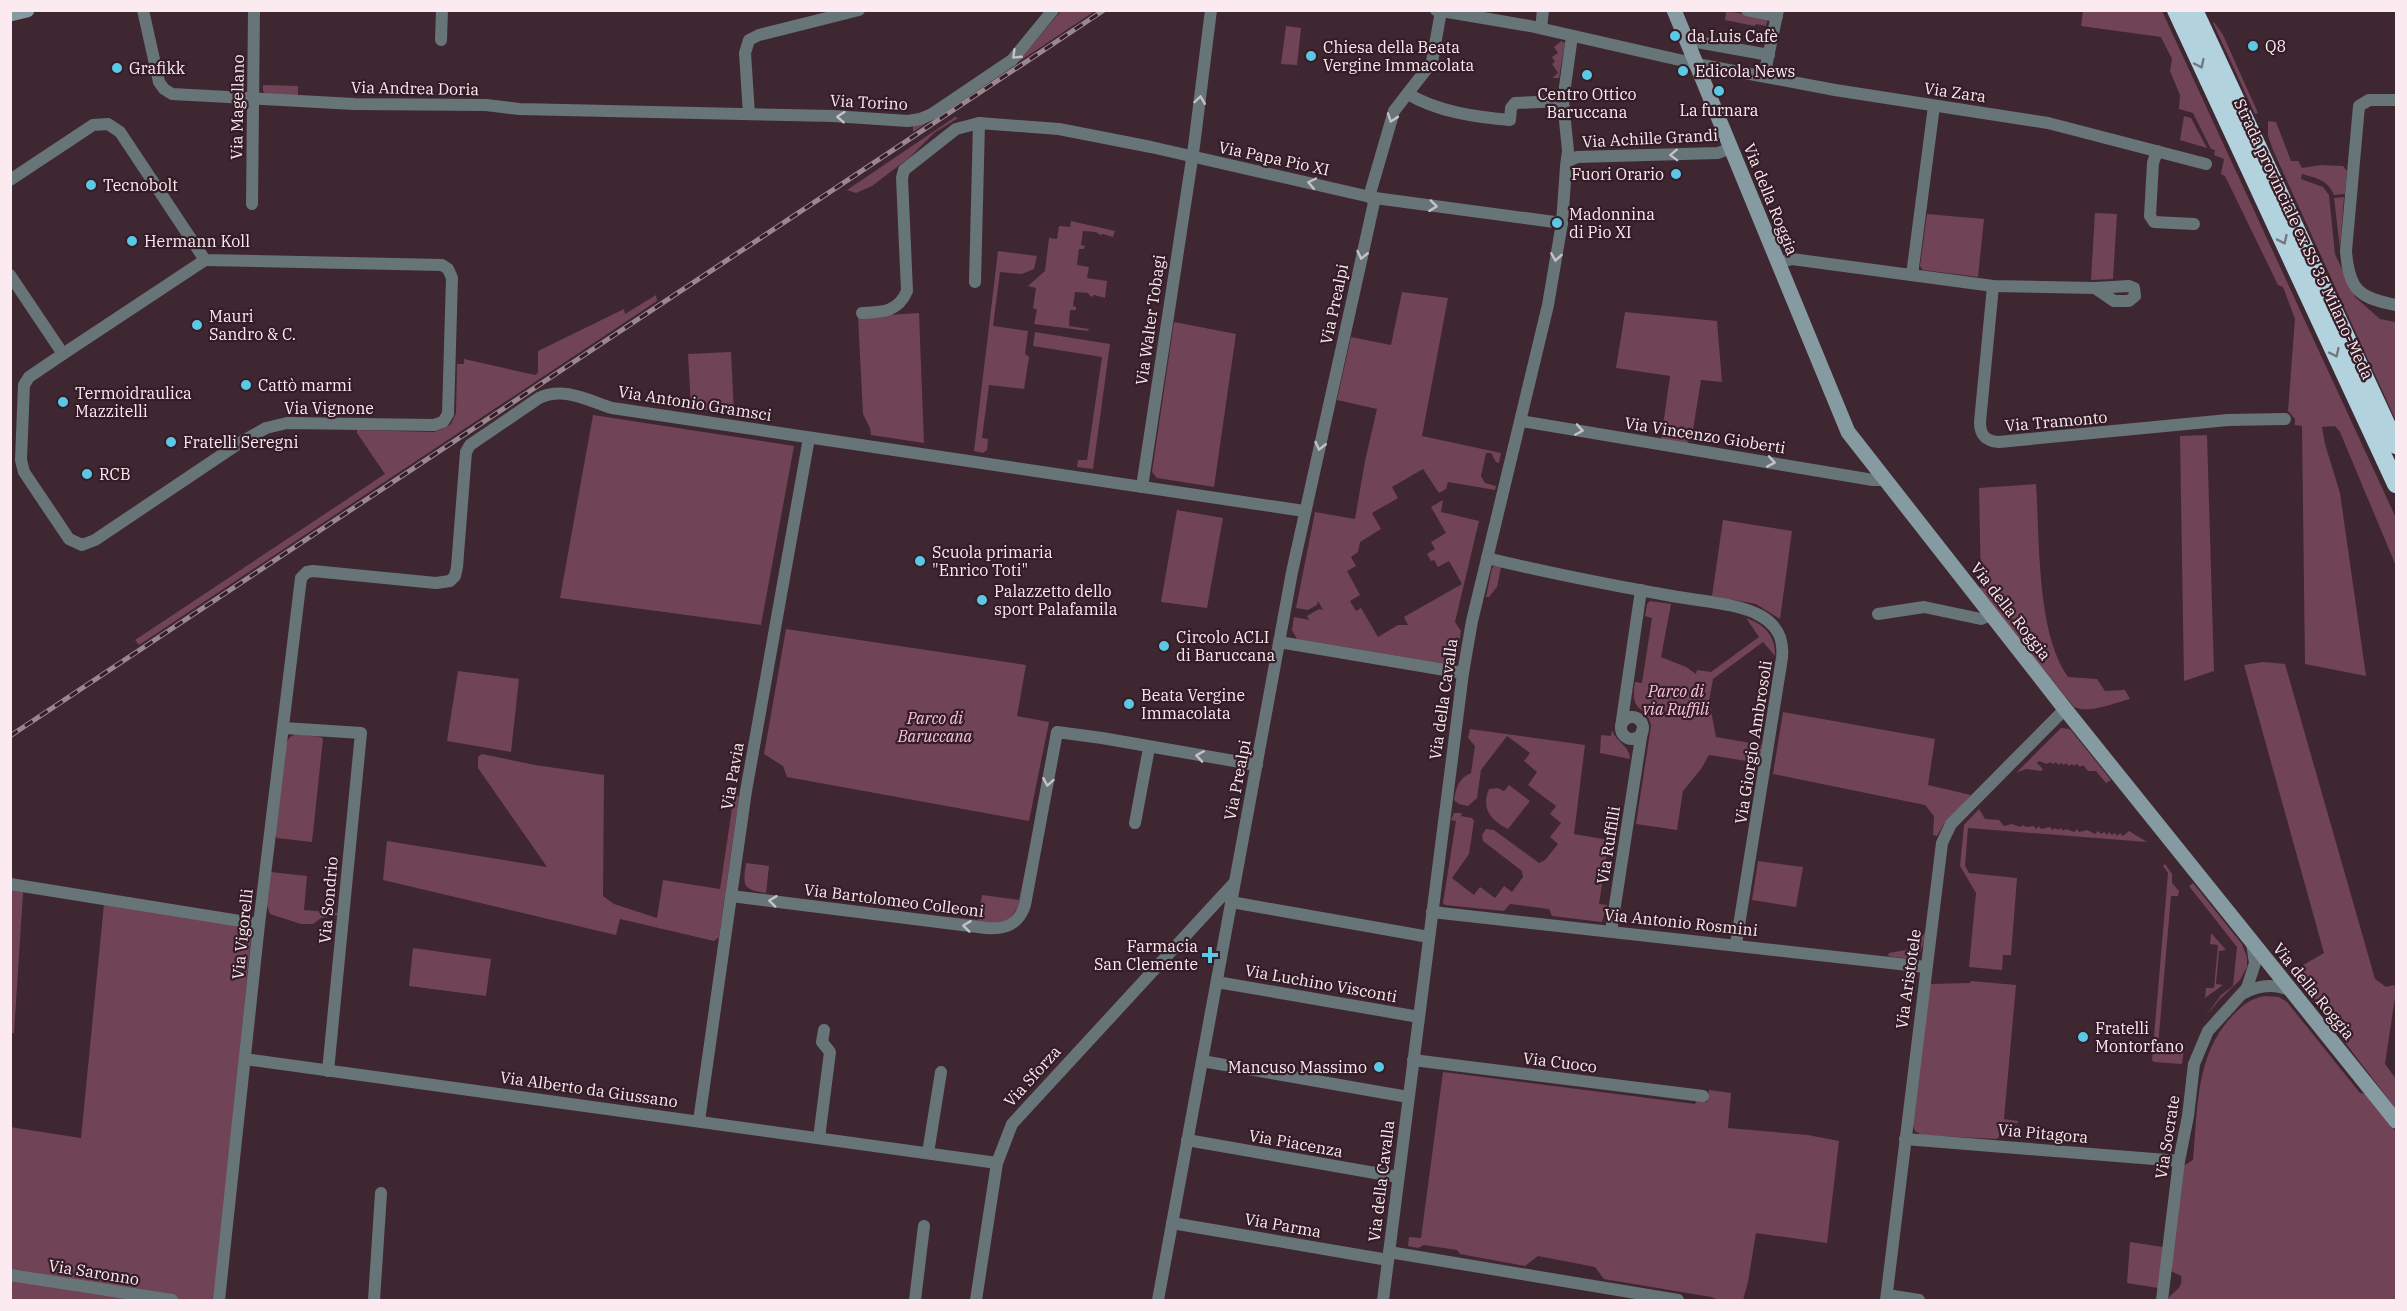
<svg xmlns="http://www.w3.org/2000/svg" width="2407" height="1311" viewBox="0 0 2407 1311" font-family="'IBM Plex Serif',serif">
<rect width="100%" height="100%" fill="#3e2731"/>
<!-- green -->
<g fill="#714356">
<polygon points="1061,11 1095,11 913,132 913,126 1031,46"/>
<polygon points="1726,11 1768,18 1766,26 1756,24 1755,26 1725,20"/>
<polygon points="2083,11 2162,11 2396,518 2396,566 2340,432 2335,426 2322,427 2325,444 2340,493 2366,676 2305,664 2302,426 2295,425 2295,419 2288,411 2295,319 2283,287 2278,285 2225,176 2221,174 2224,159 2214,155 2215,150 2211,149 2193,113 2179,109 2180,95 2170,71 2172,59 2161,37 2081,26"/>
<polygon points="2214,22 2223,35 2258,113 2255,114 2213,23"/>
<polygon points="1286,26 1301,28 1297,65 1281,64"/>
<polygon points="1561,41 1565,43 1559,78 1552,78 1558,73 1552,64 1555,62 1552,57 1558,53 1554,47"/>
<polygon points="263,85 298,86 298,96 266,95 263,91"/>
<polygon points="2184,116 2191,118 2207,148 2180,140"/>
<polygon points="955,117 958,118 934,133 909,158 872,186 856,193 847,190"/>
<path d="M 2268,121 L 2276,122 L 2291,161 L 2298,161 L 2302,168 L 2321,165 L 2343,166 L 2347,171 L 2345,194 L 2334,195 C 2328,180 2316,178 2302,174 L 2301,179 L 2323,187 L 2329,195 L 2335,254 L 2355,297 L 2380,319 L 2396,322 L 2396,421 L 2273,150 L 2268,136 Z"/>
<polygon points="2344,197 2340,248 2334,198"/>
<polygon points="2095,213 2117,214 2113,279 2091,280"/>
<polygon points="1927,214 1984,219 1978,277 1923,270 1920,266"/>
<polygon points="1071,221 1115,231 1113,237 1103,234 1100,235 1096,232 1083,231 1081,245 1085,246 1084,249 1079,249 1077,265 1089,267 1087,278 1107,281 1105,298 1094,295 1091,297 1088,293 1075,292 1073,306 1076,307 1076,310 1070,310 1069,326 1089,329 1088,331 1034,324 1037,310 1033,308 1036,288 1028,286 1045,271 1049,238 1057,239 1059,226 1070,227"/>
<polygon points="998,251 1037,256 1034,269 1022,274 1000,272 993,326 1028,331 1025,354 1029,357 1024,389 989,385 982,438 988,439 987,450 983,453 974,451"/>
<polygon points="1402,292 1448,298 1422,436 1501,453 1499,463 1496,462 1491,453 1486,453 1481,476 1485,483 1496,486 1495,490 1448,482 1446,489 1439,493 1423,469 1392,487 1398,498 1372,513 1381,529 1360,542 1358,552 1351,557 1356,566 1347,571 1360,595 1350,601 1356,611 1361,608 1378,637 1398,625 1408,625 1404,617 1462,584 1449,561 1438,567 1434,560 1431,561 1427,554 1435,549 1431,542 1446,533 1431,507 1443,500 1441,512 1479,521 1455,622 1461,631 1457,657 1446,664 1297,639 1292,630 1294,617 1309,620 1307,616 1319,609 1323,610 1318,601 1317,605 1308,610 1296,608 1315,512 1355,519 1365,461 1377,409 1337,400 1351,337 1391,345"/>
<polygon points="656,295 657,301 139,645 135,640 385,474 357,433 357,430 434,432 445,428 451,424 456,413 457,364 464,364 464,359 535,375 538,373 538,351 624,309 625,314"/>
<polygon points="1625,312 1717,321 1722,382 1701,380 1692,436 1687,444 1661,440 1670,376 1616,368"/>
<polygon points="919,313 924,443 871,435 870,428 863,414 858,317"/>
<polygon points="1174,322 1236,334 1214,487 1157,478 1152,472"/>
<polygon points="1035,332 1110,344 1093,469 1077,467 1078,460 1087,460 1102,357 1033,346"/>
<polygon points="731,352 734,414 691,408 688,354"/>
<polygon points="593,415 794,446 761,625 560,598"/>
<polygon points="2207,435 2214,671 2184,681 2180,436"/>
<path d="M 2036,484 C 2040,539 2036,632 2068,677 L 2097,679 L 2105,691 L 2125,690 L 2130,699 C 2114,703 2090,714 2074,707 L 1978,590 L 1981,587 L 1979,488 Z"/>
<polygon points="1177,510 1223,518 1207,608 1161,602"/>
<polygon points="1723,520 1792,531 1780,619 1756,604 1712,596"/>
<polygon points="1494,566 1501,567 1497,587 1489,597 1486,597 1492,568"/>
<path d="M 1650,601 L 1671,604 L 1661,657 L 1686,667 L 1696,674 L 1697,670 L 1711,672 L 1759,637 L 1746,618 C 1764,624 1776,636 1775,656 L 1763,642 L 1713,679 L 1709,701 L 1716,737 L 1762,745 L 1759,763 L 1709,755 L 1701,769 L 1683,791 L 1677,830 L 1636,824 L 1651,726 C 1647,703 1629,716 1635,682 L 1642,683 L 1652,618 L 1645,616 L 1647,604 Z"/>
<polygon points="786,629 1026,665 1017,716 1049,722 1029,821 787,777 783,766 764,754"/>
<polygon points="2263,662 2285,664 2375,979 2386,987 2394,985 2396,991 2385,1064 2396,1079 2396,1109 2291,972 2324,953 2244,665"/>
<polygon points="458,671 519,679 511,752 447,741"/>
<polygon points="1783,712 1935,739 1928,785 1971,795 1944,824 1937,836 1933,835 1934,816 1925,805 1773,774"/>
<polygon points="2061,728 2070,729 2111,780 2106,783 2096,771 2088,771 2083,765 2080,767 2077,764 2074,766 2072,764 2069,766 2066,763 2064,765 2061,763 2058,765 2056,762 2053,764 2050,762 2047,764 2039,761 2037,763 2043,769 2041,771 2026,769 2016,773"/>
<path d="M 1470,729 L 1585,745 L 1574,834 L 1609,840 L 1599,904 L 1607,905 L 1602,922 L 1552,916 L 1549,909 L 1510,904 L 1504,911 L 1445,905 L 1443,903 L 1456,821 L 1451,820 L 1454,813 L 1462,813 L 1461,816 L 1472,818 L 1474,821 L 1469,854 L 1452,878 L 1474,895 L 1480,887 L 1495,898 L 1504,886 L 1512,892 L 1523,877 L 1522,871 L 1483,841 L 1482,835 L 1486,829 L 1494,830 L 1539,863 L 1545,860 L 1558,844 L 1550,837 L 1561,823 L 1550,814 L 1556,806 L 1528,785 L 1537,772 L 1524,761 L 1530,753 L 1507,736 L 1481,770 L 1477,798 L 1468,806 L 1459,804 L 1454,800 C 1456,787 1459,778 1471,773 L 1475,746 L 1468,738 Z"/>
<path d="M 1612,730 C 1616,742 1630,746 1630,759 L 1600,753 L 1601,735 L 1611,736 Z"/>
<polygon points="296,734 321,737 323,739 312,842 277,838 275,835 286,743 290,737"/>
<polygon points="482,754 535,765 604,775 603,896 614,904 657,918 663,880 720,889 734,795 737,795 739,797 719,937 714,941 620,919 616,935 383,880 387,841 547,867 478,768 478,757"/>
<path d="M 1509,785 L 1530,801 L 1508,829 C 1490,820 1481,808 1489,789 L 1498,788 L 1504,791 Z"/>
<polygon points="1979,809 1985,819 1999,820 2004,826 2012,824 2020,827 2023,825 2026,827 2034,826 2036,829 2039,826 2041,829 2050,827 2052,830 2055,828 2058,830 2061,828 2063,831 2066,829 2074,832 2077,829 2079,832 2087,830 2095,834 2098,831 2101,834 2104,832 2107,835 2109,832 2112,835 2115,833 2117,836 2120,833 2123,836 2129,831 2147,842 1968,828 1965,866 1969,873 2017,878 2011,955 2003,955 2002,970 1969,967 1976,893 1960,866 1964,825"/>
<polygon points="1027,861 1029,861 1021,903 1008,921 995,924 950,919 950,917 978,920 982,895 1019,900"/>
<polygon points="1758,861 1803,867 1796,907 1752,900"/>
<path d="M 746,863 L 769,866 L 766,893 C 742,890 743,885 746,863 Z"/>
<polygon points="2165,864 2172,874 2172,883 2179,891 2178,896 2171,896 2158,1046 2184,1048 2182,1064 2154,1062 2152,1060 2168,873 2163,866"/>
<polygon points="271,872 307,876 304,910 338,913 337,915 321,918 313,924 301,924 270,914 267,905"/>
<polygon points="2193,883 2242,944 2247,957 2247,967 2240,980 2220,999 2205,1017 2221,995 2233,986 2237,947 2189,886"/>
<polygon points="11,887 20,888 23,893 14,1033 11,1033"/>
<polygon points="104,904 252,928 215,1297 211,1300 11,1300 10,1127 81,1138"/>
<path d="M 1925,933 C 1921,962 1915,960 1888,956 L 1889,953 L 1911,949 Z"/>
<polygon points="2211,933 2226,950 2219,951 2216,984 2223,985 2205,998 2206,988 2214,988 2218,945 2210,944"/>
<polygon points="413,948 491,959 486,996 409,986"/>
<polygon points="1971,981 2016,985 2004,1119 2018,1121 2018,1123 2001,1122 1999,1137 1996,1139 1922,1135 1915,1131 1912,1123 1930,984 1970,983"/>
<path d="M 2265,996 L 2279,997 L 2287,1002 L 2360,1093 L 2366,1094 L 2396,1132 L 2396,1300 L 2167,1300 C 2173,1291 2184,1289 2181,1276 L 2171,1271 L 2183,1166 L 2193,1160 C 2198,1108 2195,1055 2233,1015 C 2243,1005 2251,998 2265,996 Z"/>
<polygon points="1443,1072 1695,1104 1696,1101 1707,1102 1709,1090 1731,1093 1728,1128 1808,1135 1839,1141 1827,1243 1756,1233 1748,1282 1743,1300 1719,1300 1711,1297 1604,1279 1595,1267 1538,1256 1525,1266 1460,1254 1457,1250 1424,1245 1418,1248 1408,1246 1409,1237 1421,1238"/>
<polygon points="2130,1242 2163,1247 2158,1288 2127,1283"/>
</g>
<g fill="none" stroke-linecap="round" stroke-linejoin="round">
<!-- street -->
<g stroke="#677478" stroke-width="12">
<polyline points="143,10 159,82 164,89 172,94 354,104 486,105 519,109 833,116 908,121 920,119 932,114 1012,60 1053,10"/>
<polyline points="1436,10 1530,26 1697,64 1835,90 2048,123 2206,164"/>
<polyline points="1747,10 1777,16"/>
<polyline points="1541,28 1543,10"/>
<polyline points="441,40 442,10"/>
<polyline points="1686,40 1769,55"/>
<polyline points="1764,76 1778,10"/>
<path d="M 1408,94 C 1438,112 1476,117 1510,120 L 1511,108 L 1515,103 L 1563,101 L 1572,36"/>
<path d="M 2396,100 L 2369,100 L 2359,106 L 2346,251 C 2349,290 2359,298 2396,305"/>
<polyline points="1563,101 1568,151 1566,166"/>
<polyline points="749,114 745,53 749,40 759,35 859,10"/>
<polyline points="2157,151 2153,163 2150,216 2154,222 2194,224"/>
<polyline points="10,180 93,125 108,124 120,132 205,260 442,265 448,269 452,278 448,414 443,422 434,425 287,423 266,428 238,444 95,540 82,545 69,539 24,472 21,460 24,385 29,377 63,354 10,275"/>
<polyline points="1369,197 1394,111 1432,62 1441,11"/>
<polyline points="252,204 254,10"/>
<polyline points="1778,263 1792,259 1993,286 2095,288 2114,301 2129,301 2135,296 2134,288 2129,286 2095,288"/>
<polyline points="1912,275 1934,106"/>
<polyline points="975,282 979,123 1059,129 1151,147 1375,198 1562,223"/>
<path d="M 1993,286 L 1980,422 C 1980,436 1986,441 1999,442 L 2228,420 L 2285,419"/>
<path d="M 862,313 C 883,312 898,312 907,291 L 902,178 L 904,170 L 956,129 L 979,123"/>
<polyline points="63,354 205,260"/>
<polyline points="1521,421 1873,480 1884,480"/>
<polyline points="1142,487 1194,146 1211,10"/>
<path d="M 1487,558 C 1548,573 1610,585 1672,596 C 1698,601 1739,603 1761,616 C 1778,626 1784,639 1782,658 L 1736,944"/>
<polyline points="1878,614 1924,607 1981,619 1991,615"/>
<polyline points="1279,642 1463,673"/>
<circle cx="1632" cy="728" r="11"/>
<polyline points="1621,727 1641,590"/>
<polyline points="284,728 361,733 328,1071"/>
<polyline points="1135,823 1149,748"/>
<polyline points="10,884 259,924"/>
<path d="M 731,896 L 986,928 C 1006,930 1019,924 1025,905 L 1057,732 L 1102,738 L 1257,765"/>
<polyline points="1231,902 1429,937"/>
<polyline points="1432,912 1926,967"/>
<polyline points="1611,931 1642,731"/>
<polyline points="1217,982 1419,1017"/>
<path d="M 2242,994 C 2258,985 2276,983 2293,992"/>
<polyline points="245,1059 997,1163"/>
<polyline points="1413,1060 1703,1096"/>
<polyline points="1202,1061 1408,1097"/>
<polyline points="699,1121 746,791 809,438"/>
<polyline points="819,1138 830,1052 822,1042 824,1030"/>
<polyline points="1905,1139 2179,1161"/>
<polyline points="1187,1140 1398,1177"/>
<polyline points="928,1153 941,1072"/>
<polyline points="1172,1223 1388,1260"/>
<polyline points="1389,1252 1678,1300"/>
<polyline points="10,1275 172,1300"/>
<polyline points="1887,1295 1919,1300"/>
<path d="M 219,1300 L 259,924 L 301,578 L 307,572 L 313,571 L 436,583 L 450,581 L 455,576 L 457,567 L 466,452 L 470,445 L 539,398 C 564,386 589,401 612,408 L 1304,511"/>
<polyline points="374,1300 381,1193"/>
<polyline points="915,1300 924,1226"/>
<polyline points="976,1300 997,1163 1012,1124 1234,883"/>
<polyline points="1158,1300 1292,572 1375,198"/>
<polyline points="1383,1300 1463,673 1472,621 1548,305 1562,223 1566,167 1569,161 1577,157 1718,153 1731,148"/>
<polyline points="1886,1300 1942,843 1951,824 2065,709"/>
<polyline points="2162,1300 2179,1161 2188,1116 2194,1064 2208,1031 2247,988 2255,963 2252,943"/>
</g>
<!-- secondary -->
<g stroke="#859aa1" stroke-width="15">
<polyline points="1674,10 1848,432 2065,709 2396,1121"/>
<polyline points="10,14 27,10"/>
</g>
<!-- highway -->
<g stroke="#b2d3de" stroke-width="18">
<polyline points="2176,10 2396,484"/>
<polyline points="2194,10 2396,445"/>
</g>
<defs>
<polyline id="rail" points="10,736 1104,10"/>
</defs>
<!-- rail casing -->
<use href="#rail" stroke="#9b878f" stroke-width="5"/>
<!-- rail -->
<use href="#rail" stroke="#341d27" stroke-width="3" stroke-dasharray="9" stroke-linecap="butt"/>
</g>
<!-- one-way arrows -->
<defs><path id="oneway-chevron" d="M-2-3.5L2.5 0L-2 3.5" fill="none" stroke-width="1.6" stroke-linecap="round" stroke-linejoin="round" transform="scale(1.5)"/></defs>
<g stroke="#c7c1c7">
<use href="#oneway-chevron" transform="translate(1016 55) rotate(136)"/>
<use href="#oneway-chevron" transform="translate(1200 100) rotate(-82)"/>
<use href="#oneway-chevron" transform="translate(841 117) rotate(-176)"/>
<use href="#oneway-chevron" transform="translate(1392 118) rotate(109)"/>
<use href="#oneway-chevron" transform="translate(1674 155) rotate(178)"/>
<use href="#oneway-chevron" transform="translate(1312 183) rotate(-168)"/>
<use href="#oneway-chevron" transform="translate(1433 206) rotate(7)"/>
<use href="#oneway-chevron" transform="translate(1362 255) rotate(103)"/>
<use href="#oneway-chevron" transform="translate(1556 257) rotate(99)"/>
<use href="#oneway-chevron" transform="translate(1579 430) rotate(9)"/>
<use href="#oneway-chevron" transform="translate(1320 446) rotate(103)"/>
<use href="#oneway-chevron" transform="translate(1771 462) rotate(10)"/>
<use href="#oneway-chevron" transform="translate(1200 756) rotate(-171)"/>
<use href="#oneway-chevron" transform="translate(1048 782) rotate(100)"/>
<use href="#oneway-chevron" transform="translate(773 901) rotate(-173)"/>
<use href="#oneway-chevron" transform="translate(967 926) rotate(-173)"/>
</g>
<g stroke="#737882">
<use href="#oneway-chevron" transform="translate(2200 64) rotate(65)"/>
<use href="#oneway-chevron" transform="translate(2283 240) rotate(65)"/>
<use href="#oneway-chevron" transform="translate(2335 353) rotate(65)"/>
</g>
<!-- markers -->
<g fill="#5bc8e6" stroke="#341d27" stroke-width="2">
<circle cx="1675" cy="36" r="6"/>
<circle cx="2253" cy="46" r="6"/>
<circle cx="1311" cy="56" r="6"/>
<circle cx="117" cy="68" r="6"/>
<circle cx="1683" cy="71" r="6"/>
<circle cx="1587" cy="75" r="6"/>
<circle cx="1719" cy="91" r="6"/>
<circle cx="1676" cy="174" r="6"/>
<circle cx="91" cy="185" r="6"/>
<circle cx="1557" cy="223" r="6"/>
<circle cx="132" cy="241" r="6"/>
<circle cx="197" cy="325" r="6"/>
<circle cx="246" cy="385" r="6"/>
<circle cx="63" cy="402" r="6"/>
<circle cx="171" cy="442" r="6"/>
<circle cx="87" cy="474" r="6"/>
<circle cx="920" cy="561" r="6"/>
<circle cx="982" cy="600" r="6"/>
<circle cx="1164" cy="646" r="6"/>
<circle cx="1129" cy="704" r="6"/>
<path d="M1207 946h6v6h6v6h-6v6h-6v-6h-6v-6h6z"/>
<circle cx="2083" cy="1037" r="6"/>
<circle cx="1379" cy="1067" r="6"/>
</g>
<g text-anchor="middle" stroke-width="4.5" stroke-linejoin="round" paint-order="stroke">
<!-- poi labels -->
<g font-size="16" fill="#fbebf1" stroke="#341d27" text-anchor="start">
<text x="1687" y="42">da Luis Cafè</text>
<text x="2265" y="52">Q8</text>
<text x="1323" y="53">Chiesa della Beata<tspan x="1323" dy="18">Vergine Immacolata</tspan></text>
<text x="129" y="74">Grafikk</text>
<text x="1695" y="77">Edicola News</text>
<text x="1587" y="100" text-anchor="middle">Centro Ottico<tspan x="1587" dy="18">Baruccana</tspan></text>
<text x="1719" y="116" text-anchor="middle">La furnara</text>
<text x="1664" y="180" text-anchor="end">Fuori Orario</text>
<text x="103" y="191">Tecnobolt</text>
<text x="1569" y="220">Madonnina<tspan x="1569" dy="18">di Pio XI</tspan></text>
<text x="144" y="247">Hermann Koll</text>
<text x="209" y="322">Mauri<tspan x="209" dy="18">Sandro &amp; C.</tspan></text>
<text x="258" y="391">Cattò marmi</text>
<text x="75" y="399">Termoidraulica<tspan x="75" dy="18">Mazzitelli</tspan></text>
<text x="183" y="448">Fratelli Seregni</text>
<text x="99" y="480">RCB</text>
<text x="932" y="558">Scuola primaria<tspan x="932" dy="18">"Enrico Toti"</tspan></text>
<text x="994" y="597">Palazzetto dello<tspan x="994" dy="18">sport Palafamila</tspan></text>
<text x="1176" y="643">Circolo ACLI<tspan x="1176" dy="18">di Baruccana</tspan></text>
<text x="1141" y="701">Beata Vergine<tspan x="1141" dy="18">Immacolata</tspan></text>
<text x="1198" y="952" text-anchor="end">Farmacia<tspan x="1198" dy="18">San Clemente</tspan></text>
<text x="2095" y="1034">Fratelli<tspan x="2095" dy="18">Montorfano</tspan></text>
<text x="1367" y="1073" text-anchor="end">Mancuso Massimo</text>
</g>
<!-- street labels -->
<g font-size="16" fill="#fbebf1" stroke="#341d27">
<text transform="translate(415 88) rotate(1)" y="6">Via Andrea Doria</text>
<text transform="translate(1955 92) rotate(8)" y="6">Via Zara</text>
<text transform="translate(869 102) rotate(3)" y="6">Via Torino</text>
<text transform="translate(237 107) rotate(-89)" y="6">Via Magellano</text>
<text transform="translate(1650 138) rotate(-3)" y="6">Via Achille Grandi</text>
<text transform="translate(1274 158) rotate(12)" y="6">Via Papa Pio XI</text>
<text transform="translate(1771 199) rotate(68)" y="6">Via della Roggia</text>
<text transform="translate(2304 239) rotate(65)" y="6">Strada provinciale ex SS 35 Milano-Meda</text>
<text transform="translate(1334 304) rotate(-78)" y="6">Via Prealpi</text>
<text transform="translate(1150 320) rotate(-82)" y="6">Via Walter Tobagi</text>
<text transform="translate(695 403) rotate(9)" y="6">Via Antonio Gramsci</text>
<text x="329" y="414">Via Vignone</text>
<text transform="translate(2056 421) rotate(-5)" y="6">Via Tramonto</text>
<text transform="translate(1705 435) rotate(9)" y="6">Via Vincenzo Gioberti</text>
<text transform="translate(2011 611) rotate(52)" y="6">Via della Roggia</text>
<text transform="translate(1443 699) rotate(-82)" y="6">Via della Cavalla</text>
<text transform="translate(1753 742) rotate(-81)" y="6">Via Giorgio Ambrosoli</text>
<text transform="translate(732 776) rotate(-80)" y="6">Via Pavia</text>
<text transform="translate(1237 780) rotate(-79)" y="6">Via Prealpi</text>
<text transform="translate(1608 845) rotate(-81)" y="6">Via Ruffilli</text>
<text transform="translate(328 900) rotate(-85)" y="6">Via Sondrio</text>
<text transform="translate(894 900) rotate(7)" y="6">Via Bartolomeo Colleoni</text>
<text transform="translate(1681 922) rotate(6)" y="6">Via Antonio Rosmini</text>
<text transform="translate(242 934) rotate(-84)" y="6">Via Vigorelli</text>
<text transform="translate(1908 979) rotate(-82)" y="6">Via Aristotele</text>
<text transform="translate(1321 983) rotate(10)" y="6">Via Luchino Visconti</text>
<text transform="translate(2314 991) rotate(51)" y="6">Via della Roggia</text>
<text transform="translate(1560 1062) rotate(7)" y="6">Via Cuoco</text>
<text transform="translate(1032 1076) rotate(-48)" y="6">Via Sforza</text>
<text transform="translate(589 1089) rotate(8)" y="6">Via Alberto da Giussano</text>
<text transform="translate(2043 1133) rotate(5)" y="6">Via Pitagora</text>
<text transform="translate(2167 1137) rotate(-81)" y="6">Via Socrate</text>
<text transform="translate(1296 1143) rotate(10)" y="6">Via Piacenza</text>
<text transform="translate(1381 1181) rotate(-83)" y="6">Via della Cavalla</text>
<text transform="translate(1283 1225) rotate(10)" y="6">Via Parma</text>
<text transform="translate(94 1272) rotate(9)" y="6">Via Saronno</text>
</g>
<!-- park labels -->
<g font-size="16" font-style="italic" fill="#fbc2d8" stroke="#341d27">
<text x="1676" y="697">Parco di<tspan x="1676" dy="18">via Ruffili</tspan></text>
<text x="935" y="724">Parco di<tspan x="935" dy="18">Baruccana</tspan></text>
</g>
</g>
<!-- border -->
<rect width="2407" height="1311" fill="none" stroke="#fbebf1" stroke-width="24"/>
</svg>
